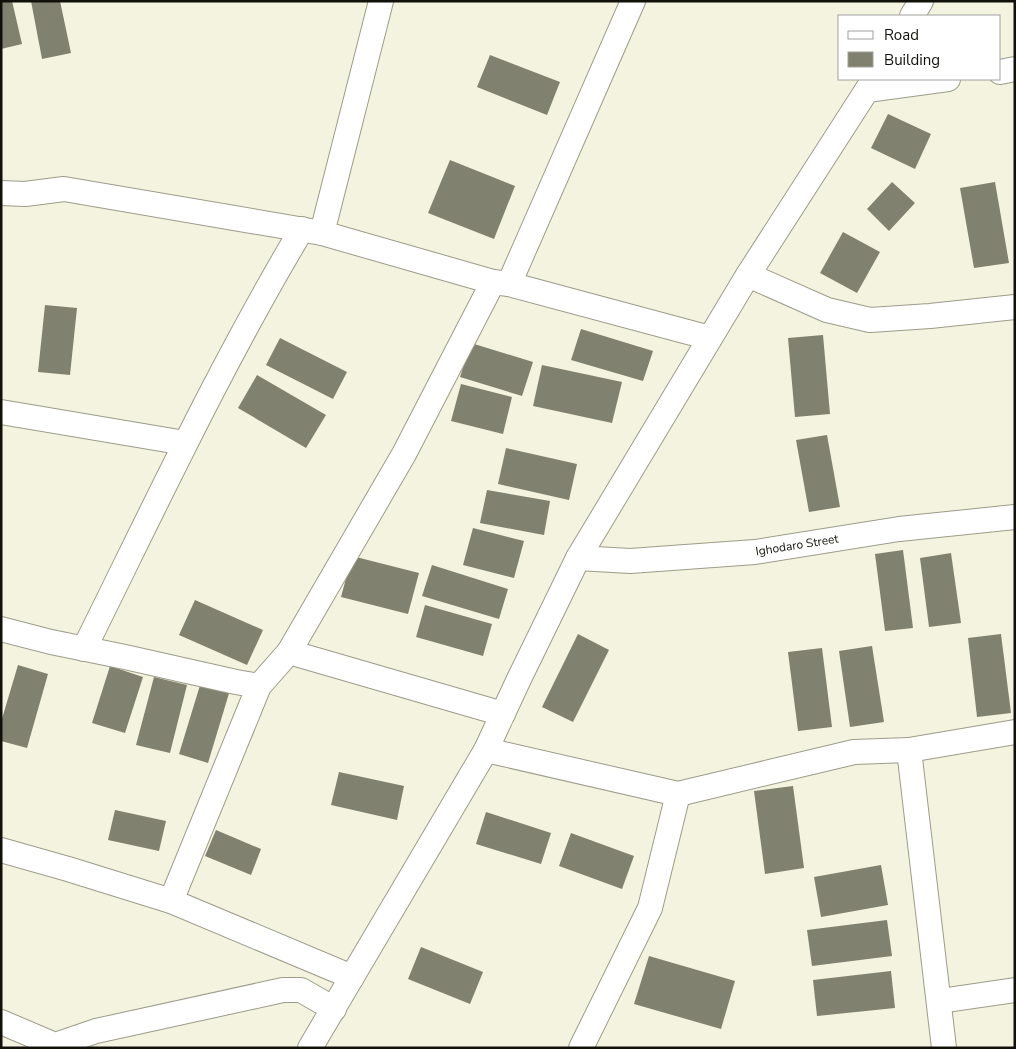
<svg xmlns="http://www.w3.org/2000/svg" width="1016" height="1049" viewBox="0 0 1016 1049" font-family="'Nunito Sans',sans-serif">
<rect width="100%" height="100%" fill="#f3f3df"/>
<!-- building -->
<g fill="#81816f">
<polygon points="1,1 12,1 22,44 1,49"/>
<polygon points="31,1 60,1 71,53 42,59"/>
<polygon points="490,55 560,82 547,115 477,87"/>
<polygon points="888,114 931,134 915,169 871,148"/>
<polygon points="450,160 515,186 494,239 428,213"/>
<polygon points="892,182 915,203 889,231 867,209"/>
<polygon points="995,182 1009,263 974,268 960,188"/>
<polygon points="843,232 880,252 857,293 820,273"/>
<polygon points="45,305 77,308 70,375 38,372"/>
<polygon points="581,329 653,351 643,381 571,360"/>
<polygon points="823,335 830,414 795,417 788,338"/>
<polygon points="280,338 347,372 333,399 266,365"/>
<polygon points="471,343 533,362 522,396 460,377"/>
<polygon points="542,365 622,382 612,423 533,406"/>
<polygon points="257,375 326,415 306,448 238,408"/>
<polygon points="461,384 512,397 503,434 451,421"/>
<polygon points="827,435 840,507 809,512 796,440"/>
<polygon points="506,448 577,464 569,500 498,484"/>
<polygon points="487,490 550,501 544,535 480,523"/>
<polygon points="473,528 524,541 514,578 463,565"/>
<polygon points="903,550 913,628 885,631 875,554"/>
<polygon points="951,553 961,623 929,627 920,558"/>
<polygon points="352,556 419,573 408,614 341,597"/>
<polygon points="432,565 508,589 499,619 422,596"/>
<polygon points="195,600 263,630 247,665 179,635"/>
<polygon points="425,605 492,624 483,656 416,637"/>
<polygon points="578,634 609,650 573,722 542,707"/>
<polygon points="1001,634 1011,713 977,717 968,638"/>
<polygon points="872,646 884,722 850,727 839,651"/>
<polygon points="822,648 832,727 798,731 788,652"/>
<polygon points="18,665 48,674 27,748 1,741 1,722"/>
<polygon points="110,666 143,677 125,733 92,723"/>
<polygon points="154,677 187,685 170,753 136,745"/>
<polygon points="201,682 230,690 208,763 179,754"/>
<polygon points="339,772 404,786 397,820 331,805"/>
<polygon points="793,786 804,868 765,874 754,791"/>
<polygon points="115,810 166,821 159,851 108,840"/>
<polygon points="486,812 551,833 541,864 476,844"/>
<polygon points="216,830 261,849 251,875 205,856"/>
<polygon points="571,833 634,856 622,889 559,866"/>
<polygon points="881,865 888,905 821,917 814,877"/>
<polygon points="887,920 892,956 812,966 807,930"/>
<polygon points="421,947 483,972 470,1004 408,979"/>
<polygon points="649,956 735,981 721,1029 634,1004"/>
<polygon points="891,971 895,1008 817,1016 813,980"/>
</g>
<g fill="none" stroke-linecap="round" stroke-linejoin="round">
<defs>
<g id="street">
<polyline points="912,16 921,1"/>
<polyline points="1000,72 1015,69"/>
<polyline points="867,90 948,79"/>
<polyline points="1,193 25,194 64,189 322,233 493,282 509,284 710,338"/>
<polyline points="322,233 381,1"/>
<polyline points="748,275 827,310 870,320 930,316 1015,307"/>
<polyline points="509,284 633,1"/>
<polyline points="1,412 185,443"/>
<polyline points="578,558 630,561 755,552 899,529 1015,517"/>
<polyline points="1,629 51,642 125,657 236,682 259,686 289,652 404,454 493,282"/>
<path d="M 84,649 C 154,508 221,364 302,229"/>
<polyline points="289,652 503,714"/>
<polyline points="486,750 678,794 854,752 909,750 1015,732"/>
<polyline points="909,750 944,1048"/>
<polyline points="1,850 68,869 171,901 352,977"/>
<polyline points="171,901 259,686"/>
<polyline points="940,1001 1015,990"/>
<polyline points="1,1022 55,1045 96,1031 283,990 301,990 334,1009"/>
<polyline points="310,1048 486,750 519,679 578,558 748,275 874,79"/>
<polyline points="581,1048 650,908 678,794"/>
</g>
</defs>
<!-- street casing -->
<use href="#street" stroke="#9d9c8a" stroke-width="26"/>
<!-- street -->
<use href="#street" stroke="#fff" stroke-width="24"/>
</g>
<g text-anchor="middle" stroke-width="4" stroke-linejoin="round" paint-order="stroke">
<!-- street labels -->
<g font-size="12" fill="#11110a" stroke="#fff">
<text transform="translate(797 545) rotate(-9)" y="4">Ighodaro Street</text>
</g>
</g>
<!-- border -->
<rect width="1016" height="1049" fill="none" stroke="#11110a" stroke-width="5"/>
<!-- legend -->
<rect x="838" y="15" width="162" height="65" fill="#ffffff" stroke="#a0a09d"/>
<rect x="848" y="31" width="25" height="8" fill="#ffffff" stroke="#a0a09d"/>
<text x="884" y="40" font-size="15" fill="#11110a">Road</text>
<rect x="848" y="52" width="25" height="15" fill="#81816f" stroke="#a0a09d"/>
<text x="884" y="65" font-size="15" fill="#11110a">Building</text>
</svg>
